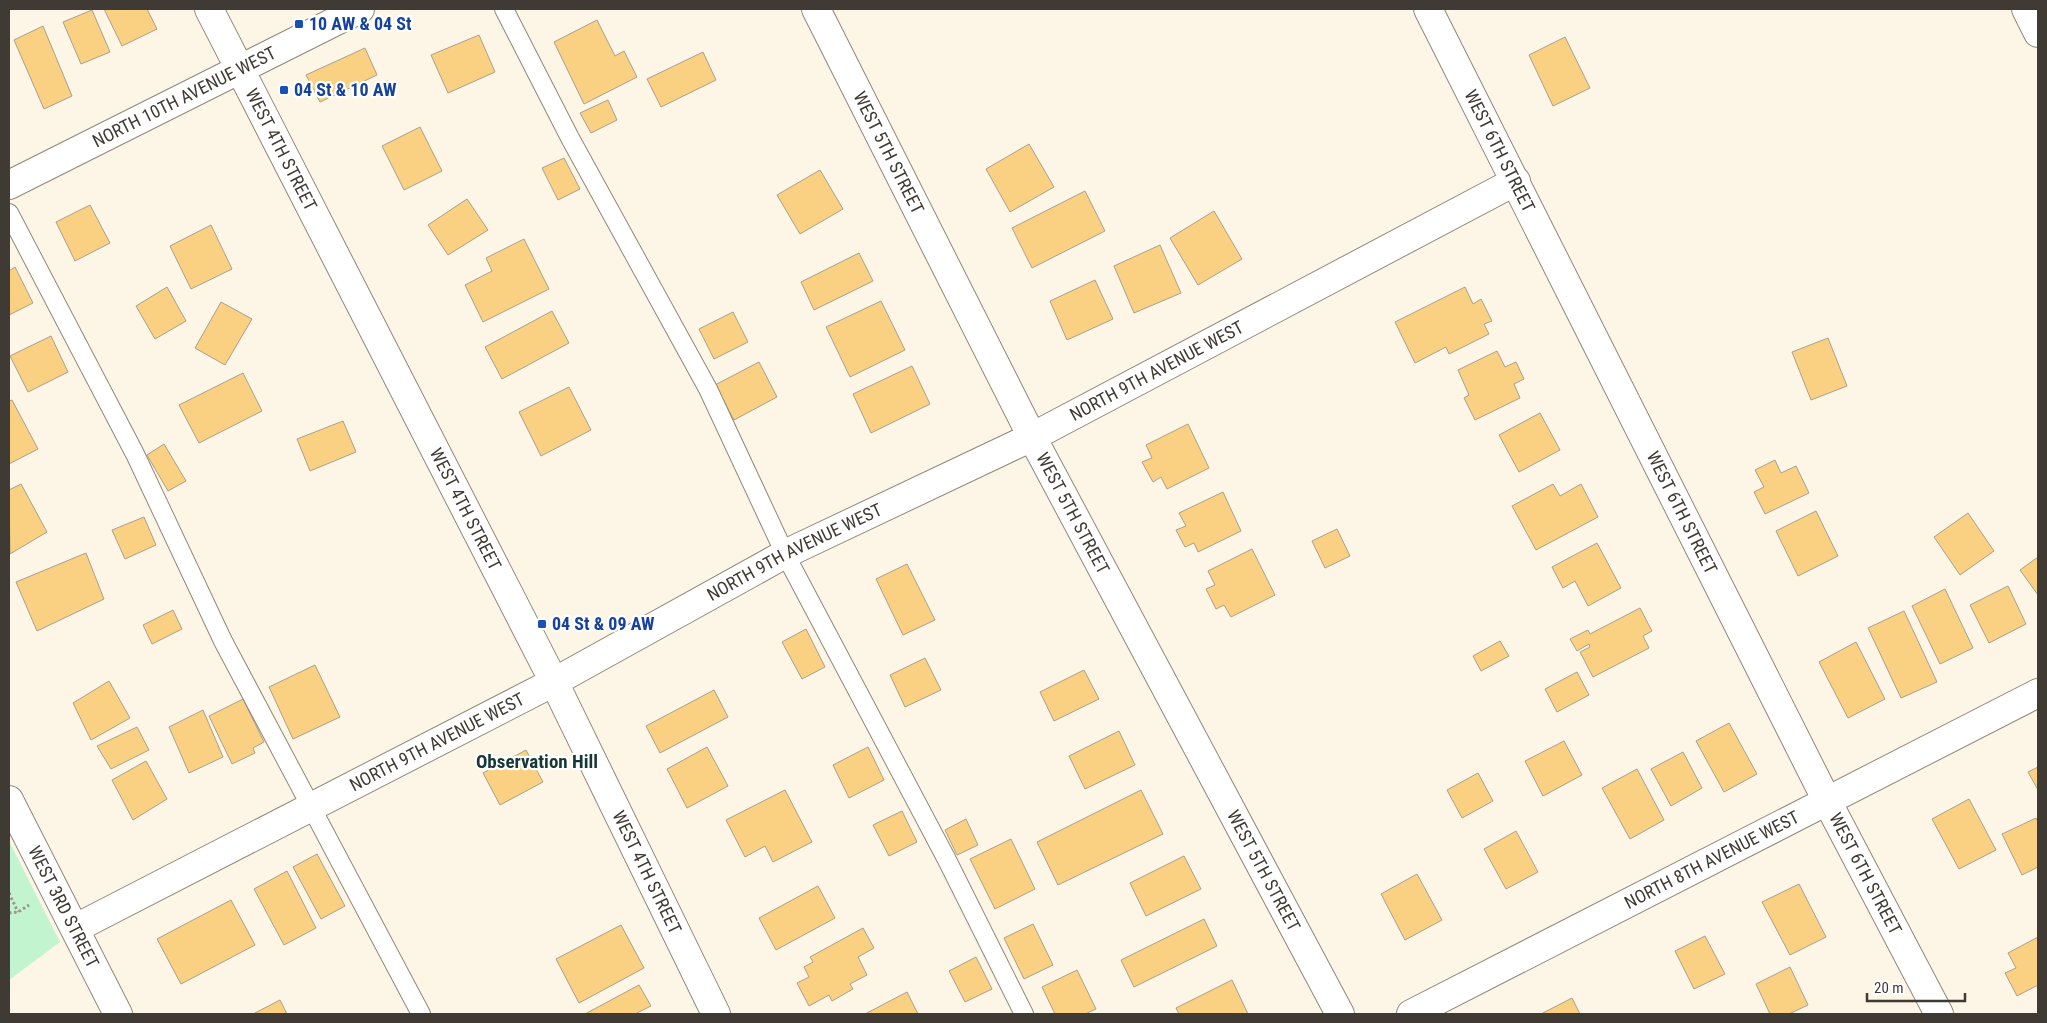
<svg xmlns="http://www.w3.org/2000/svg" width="2047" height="1023" viewBox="0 0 2047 1023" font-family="'Roboto Condensed',sans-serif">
<rect width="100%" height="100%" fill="#fdf5e5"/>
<!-- green -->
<polygon fill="#c2f4cf" points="9,841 60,942 9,980"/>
<!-- building -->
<g fill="#fad082" stroke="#aaa08e">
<polygon points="104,9 147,9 157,29 122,46"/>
<polygon points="92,10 110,52 81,64 63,22"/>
<polygon points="597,20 615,56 624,51 637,77 584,104 554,42"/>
<polygon points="43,26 72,96 44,109 14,40"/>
<polygon points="479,35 495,72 448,93 431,55"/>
<polygon points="1565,37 1590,88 1553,106 1529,55"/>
<polygon points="365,48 377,75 320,102 306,75"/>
<polygon points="703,52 716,80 661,107 647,79"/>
<polygon points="608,100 617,120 591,133 580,113"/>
<polygon points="420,127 442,171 404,190 382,146"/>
<polygon points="1029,144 1054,187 1010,212 986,169"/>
<polygon points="564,158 580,189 558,200 542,168"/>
<polygon points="820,170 843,209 800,234 777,195"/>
<polygon points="1085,191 1105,231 1032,268 1012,228"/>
<polygon points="467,199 488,230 448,255 428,225"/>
<polygon points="90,205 110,243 75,261 56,222"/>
<polygon points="1214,211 1242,259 1198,285 1170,238"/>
<polygon points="211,225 232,269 191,289 170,246"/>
<polygon points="524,239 549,289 483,322 465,285 492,271 486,258"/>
<polygon points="1160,245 1181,293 1134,313 1114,266"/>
<polygon points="859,253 873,281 814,310 801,282"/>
<polygon points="15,267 33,303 9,315 9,271"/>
<polygon points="1095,280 1113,319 1067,340 1050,301"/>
<polygon points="167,287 186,321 155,339 136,306"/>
<polygon points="1465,287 1473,304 1481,299 1492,321 1484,324 1489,334 1449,354 1446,347 1415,363 1395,322"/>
<polygon points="881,301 905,350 850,377 826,327"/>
<polygon points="221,302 252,319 225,365 195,348"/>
<polygon points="552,311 569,343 502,379 485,347"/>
<polygon points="733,312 748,342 714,359 699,329"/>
<polygon points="51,336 68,372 28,392 10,356"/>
<polygon points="1828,338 1847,386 1811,400 1792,352"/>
<polygon points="1497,351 1505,367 1516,362 1524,379 1514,384 1520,398 1475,420 1464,398 1469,395 1458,370"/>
<polygon points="759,362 777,397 734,420 715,385"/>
<polygon points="912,366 930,404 871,433 853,394"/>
<polygon points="243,373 262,411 199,443 179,405"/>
<polygon points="569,387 591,430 541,456 519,412"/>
<polygon points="12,400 38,449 9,464 9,401"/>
<polygon points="1540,413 1560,450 1519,472 1499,435"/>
<polygon points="343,421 356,452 310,471 297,439"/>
<polygon points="1188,424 1209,468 1167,489 1161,477 1153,482 1142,462 1152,458 1146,445"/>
<polygon points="164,444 186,481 168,491 147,455"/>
<polygon points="1775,460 1781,473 1796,466 1809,493 1765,514 1754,492 1764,487 1755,470"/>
<polygon points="21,484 47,532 10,554 9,490"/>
<polygon points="1553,484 1560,496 1581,484 1598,517 1536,550 1512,506"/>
<polygon points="1223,492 1241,531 1198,552 1194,543 1185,547 1176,530 1186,526 1179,513"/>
<polygon points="1816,511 1838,556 1798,576 1776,531"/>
<polygon points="1968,513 1994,551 1960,575 1934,537"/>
<polygon points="144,517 156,545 125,559 112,530"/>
<polygon points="1337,529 1350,556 1325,568 1312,541"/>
<polygon points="1597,543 1621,588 1588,606 1575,581 1563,588 1552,567"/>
<polygon points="1252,549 1275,595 1231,617 1224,605 1216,609 1206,589 1215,585 1208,571"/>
<polygon points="86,553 104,599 37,631 16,582"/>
<polygon points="2038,557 2038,595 2020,570"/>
<polygon points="907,564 935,620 903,635 876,579"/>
<polygon points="2008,586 2026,624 1989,643 1970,605"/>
<polygon points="1945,589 1973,648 1940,664 1912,606"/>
<polygon points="1640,608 1652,631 1643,636 1649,648 1593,677 1580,652 1590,647 1589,644 1577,651 1570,639 1588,630 1590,634"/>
<polygon points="173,610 182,629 152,644 143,625"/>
<polygon points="1904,611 1937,682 1901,698 1868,628"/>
<polygon points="806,629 825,667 802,679 782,642"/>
<polygon points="1500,641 1509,656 1481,671 1473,656"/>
<polygon points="1856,642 1885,699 1848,718 1819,662"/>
<polygon points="925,658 941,690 905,707 890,675"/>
<polygon points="315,665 340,717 293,739 269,687"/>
<polygon points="1084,670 1099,699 1054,721 1040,692"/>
<polygon points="1577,672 1589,695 1557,712 1545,689"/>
<polygon points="109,681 130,718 91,740 73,703"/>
<polygon points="714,690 728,717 660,753 646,726"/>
<polygon points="243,699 264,742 253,748 255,753 232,764 209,716"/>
<polygon points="203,710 223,757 189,773 169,727"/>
<polygon points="1729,723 1757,774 1724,792 1696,741"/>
<polygon points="137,727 149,750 111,769 97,746"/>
<polygon points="1119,731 1135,765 1085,789 1069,756"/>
<polygon points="1564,741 1582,775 1543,796 1525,761"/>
<polygon points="707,747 728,786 687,808 667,769"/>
<polygon points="868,747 884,780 849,798 833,765"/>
<polygon points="526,750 543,782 500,805 483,773"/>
<polygon points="1683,752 1702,788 1671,806 1651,769"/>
<polygon points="146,761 167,799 133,820 112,780"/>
<polygon points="2038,767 2038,790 2028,772"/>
<polygon points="1637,769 1664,820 1630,839 1602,788"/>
<polygon points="1478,773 1493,801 1462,818 1447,790"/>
<polygon points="785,790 812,842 773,862 765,846 745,857 726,820"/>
<polygon points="1141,790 1163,834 1058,885 1037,842"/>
<polygon points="1969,799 1996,850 1959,869 1932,819"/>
<polygon points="902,811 917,842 889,856 873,825"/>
<polygon points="2036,818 2038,822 2038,867 2022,875 2002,834"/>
<polygon points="966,819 978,845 957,855 945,830"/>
<polygon points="1516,831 1538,872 1506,889 1484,849"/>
<polygon points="1011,839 1035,889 995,909 970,859"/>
<polygon points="317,854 345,906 321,919 293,867"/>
<polygon points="1184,856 1201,889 1146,916 1130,883"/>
<polygon points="287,871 316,928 284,945 254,889"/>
<polygon points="1417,874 1442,920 1405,940 1381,894"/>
<polygon points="1799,884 1826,937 1790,955 1762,902"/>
<polygon points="818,886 835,918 776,950 759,918"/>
<polygon points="231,900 255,945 181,984 157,939"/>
<polygon points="1204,919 1217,946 1134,987 1121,960"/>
<polygon points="1033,924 1053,965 1024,979 1004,938"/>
<polygon points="621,925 644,968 579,1003 556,959"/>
<polygon points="863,928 874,948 858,957 867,975 850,984 853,989 832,1001 829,995 809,1006 797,983 809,977 804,967 813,962 810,957"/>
<polygon points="1705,936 1725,974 1694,989 1675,951"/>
<polygon points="2038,937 2038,985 2017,996 2005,973 2016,968 2008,953"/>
<polygon points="976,957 992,989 965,1002 949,971"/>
<polygon points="1790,967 1808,1005 1789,1014 1770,1014 1756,984"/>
<polygon points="1077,970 1096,1009 1085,1014 1055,1014 1042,987"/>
<polygon points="1232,980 1248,1014 1179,1014 1176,1008"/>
<polygon points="639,985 651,1006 635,1014 585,1014"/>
<polygon points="907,992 918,1014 865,1014"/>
<polygon points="1572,998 1580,1014 1541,1014"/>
<polygon points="280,1000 287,1014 253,1014"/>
</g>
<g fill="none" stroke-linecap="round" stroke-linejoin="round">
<defs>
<g id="service">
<polyline points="504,9 570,138 708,389 785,554 946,858 1024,1014"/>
<polyline points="9,213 135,454 223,641 421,1014"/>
</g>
<g id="minor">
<path id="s1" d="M 816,9 L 1032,437 L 1340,1014"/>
<path id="s2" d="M 1428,9 L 1826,799 L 1939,1014"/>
<path id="s3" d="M 76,928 L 554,682 L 785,554 L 1032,437 L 1516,181"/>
<path id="s4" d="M 1411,1014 L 2038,693"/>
</g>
<g id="tertiary">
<path id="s5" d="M 209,9 L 554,682 L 716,1014"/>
<polyline points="2026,9 2038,33"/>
<path id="s6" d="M 9,185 L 360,9"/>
<path id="s7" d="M 9,800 L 118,1014"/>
</g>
</defs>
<!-- service casing -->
<use href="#service" stroke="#928877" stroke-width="20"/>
<!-- minor casing -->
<use href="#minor" stroke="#928877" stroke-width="30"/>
<!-- tertiary casing -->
<use href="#tertiary" stroke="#928877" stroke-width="30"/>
<!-- path -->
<g stroke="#9c968b" stroke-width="3" stroke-dasharray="2.5 2.5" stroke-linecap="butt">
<polyline points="9,893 18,912"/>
<polyline points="9,913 18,912 29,905"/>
</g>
<!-- service -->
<use href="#service" stroke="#fff" stroke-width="18"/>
<!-- minor -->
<use href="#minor" stroke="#fff" stroke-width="28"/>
<!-- tertiary -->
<use href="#tertiary" stroke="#fff" stroke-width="28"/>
</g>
<!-- markers -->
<g fill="#1a4fb4" stroke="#fff" stroke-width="2">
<rect x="294" y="19" width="10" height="10" rx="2.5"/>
<rect x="279" y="85" width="10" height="10" rx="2.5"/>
<rect x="537" y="619" width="10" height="10" rx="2.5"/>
</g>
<g text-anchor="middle" stroke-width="4.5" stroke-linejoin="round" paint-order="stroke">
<!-- transit labels -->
<g font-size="18" font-weight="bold" fill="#164399" stroke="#fff" text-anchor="start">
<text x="309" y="30">10 AW &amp; 04 St</text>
<text x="294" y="96">04 St &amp; 10 AW</text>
<text x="552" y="630">04 St &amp; 09 AW</text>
</g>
<!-- street labels -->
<g font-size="18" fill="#3f3a33" stroke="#fff">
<text dy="6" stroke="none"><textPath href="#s6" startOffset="196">NORTH 10TH AVENUE WEST</textPath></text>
<text dy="6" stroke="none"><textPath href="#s5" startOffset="158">WEST 4TH STREET</textPath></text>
<text dy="6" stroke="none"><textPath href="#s2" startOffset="159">WEST 6TH STREET</textPath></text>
<text dy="6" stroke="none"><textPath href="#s1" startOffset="161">WEST 5TH STREET</textPath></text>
<text dy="6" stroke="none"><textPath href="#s3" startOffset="1216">NORTH 9TH AVENUE WEST</textPath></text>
<text dy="6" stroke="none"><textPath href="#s5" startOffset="562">WEST 4TH STREET</textPath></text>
<text dy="6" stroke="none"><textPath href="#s2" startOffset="564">WEST 6TH STREET</textPath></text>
<text dy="6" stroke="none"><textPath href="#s1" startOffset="566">WEST 5TH STREET</textPath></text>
<text dy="6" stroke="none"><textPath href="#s3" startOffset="811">NORTH 9TH AVENUE WEST</textPath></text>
<text dy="6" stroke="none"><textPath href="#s3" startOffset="406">NORTH 9TH AVENUE WEST</textPath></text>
<text dy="6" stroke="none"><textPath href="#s4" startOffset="338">NORTH 8TH AVENUE WEST</textPath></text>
<text dy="6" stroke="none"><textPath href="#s1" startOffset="971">WEST 5TH STREET</textPath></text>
<text dy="6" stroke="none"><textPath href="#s5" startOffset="968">WEST 4TH STREET</textPath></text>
<text dy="6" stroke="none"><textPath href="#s2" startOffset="969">WEST 6TH STREET</textPath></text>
<text dy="6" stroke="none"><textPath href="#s7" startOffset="120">WEST 3RD STREET</textPath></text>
</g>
<!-- neighbourhood labels -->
<g font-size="19" font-weight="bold" fill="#173835" stroke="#fff">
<text x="537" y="768">Observation Hill</text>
</g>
</g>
<!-- border -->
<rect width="2047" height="1023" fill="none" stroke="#3f3a33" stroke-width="20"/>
<!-- scale -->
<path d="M1867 993v8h98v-8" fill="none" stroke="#3f3a33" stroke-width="2.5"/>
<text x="1874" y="993" font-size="15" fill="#3f3a33" stroke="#ffffff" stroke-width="4" paint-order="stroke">20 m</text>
</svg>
